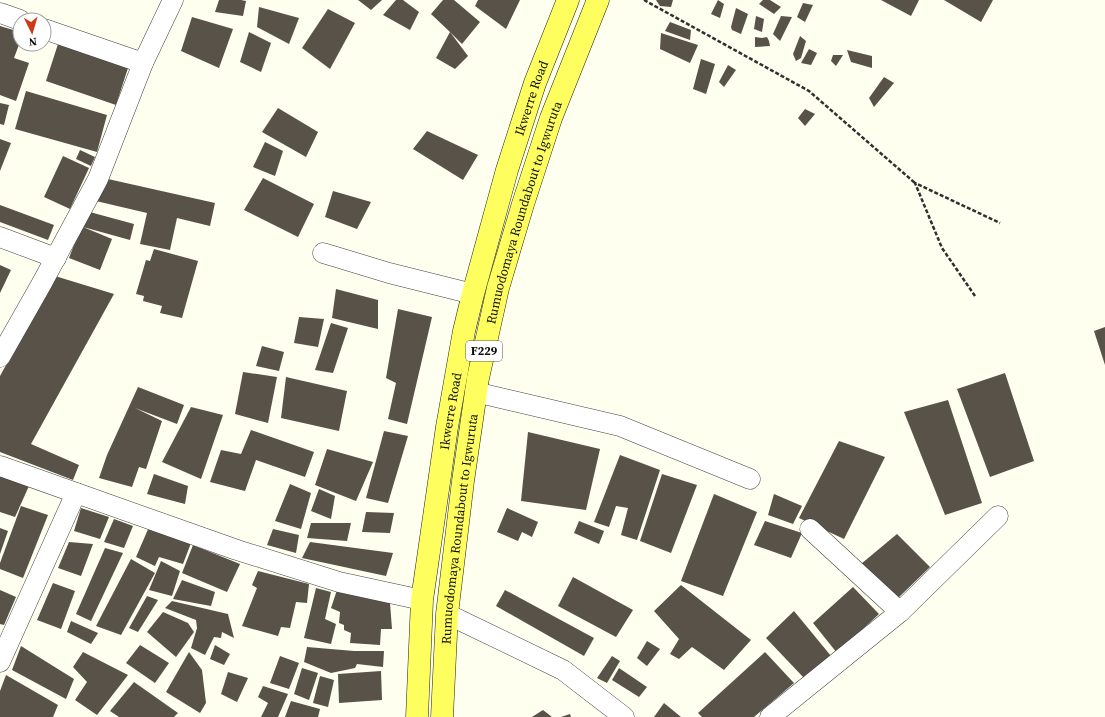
<svg xmlns="http://www.w3.org/2000/svg" width="1105" height="717" viewBox="0 0 1105 717" font-family="'Source Serif 4',serif">
<rect width="100%" height="100%" fill="#feffef"/>
<!-- building -->
<g fill="#585249">
<polygon points="219,0 241,0 246,1 243,16 215,12"/>
<polygon points="358,0 382,0 371,10"/>
<polygon points="396,0 403,0 419,12 410,30 383,15"/>
<polygon points="443,0 454,0 480,22 462,44 450,32 468,56 455,69 436,58 450,32 431,14"/>
<polygon points="478,0 520,0 506,29 475,6"/>
<polygon points="656,0 673,0 671,7 660,6"/>
<polygon points="718,0 724,4 720,18 711,14"/>
<polygon points="763,0 770,0 781,7 774,14 759,4"/>
<polygon points="881,0 919,0 911,16"/>
<polygon points="944,0 993,0 981,22"/>
<polygon points="803,3 813,5 805,22 797,17"/>
<polygon points="259,7 299,18 289,44 257,27"/>
<polygon points="736,8 748,14 741,34 732,30 731,27"/>
<polygon points="328,9 355,23 330,69 302,48"/>
<polygon points="756,16 764,19 762,32 754,29"/>
<polygon points="781,16 792,17 780,41 773,34"/>
<polygon points="192,17 233,29 219,68 181,51"/>
<polygon points="670,22 691,30 690,40 665,31"/>
<polygon points="0,26 20,32 20,42 14,58 29,63 16,101 0,95"/>
<polygon points="249,32 271,43 261,72 240,62"/>
<polygon points="661,33 698,45 690,63 660,49"/>
<polygon points="800,36 806,41 801,58 796,61 793,54"/>
<polygon points="755,37 762,38 767,37 769,41 770,46 755,47"/>
<polygon points="58,44 128,68 116,105 46,81"/>
<polygon points="809,49 817,53 811,65 801,63"/>
<polygon points="847,50 872,56 872,68 851,62"/>
<polygon points="833,55 843,55 836,66 831,61"/>
<polygon points="701,59 715,64 706,94 693,89"/>
<polygon points="728,65 736,70 724,87 719,82"/>
<polygon points="884,77 894,83 874,107 869,98"/>
<polygon points="26,91 107,115 97,152 15,129"/>
<polygon points="0,103 9,105 4,125 0,124"/>
<polygon points="278,108 318,132 306,157 262,132"/>
<polygon points="805,109 815,114 805,126 798,118"/>
<polygon points="427,131 478,155 463,180 413,149"/>
<polygon points="0,139 11,143 0,171"/>
<polygon points="265,142 283,151 275,176 253,167"/>
<polygon points="80,150 95,157 91,166 76,159"/>
<polygon points="63,156 89,168 70,209 44,197"/>
<polygon points="263,178 314,204 298,237 244,210"/>
<polygon points="108,179 215,203 210,226 177,218 170,250 140,244 147,213 96,201"/>
<polygon points="333,191 371,202 357,229 325,217"/>
<polygon points="0,205 54,225 48,240 0,222"/>
<polygon points="86,211 134,224 130,240 83,227 112,239 100,270 69,258 81,227"/>
<polygon points="154,249 198,261 182,318 160,313 162,306 143,301 144,296 136,294 146,260 150,261"/>
<polygon points="0,265 11,270 0,293"/>
<polygon points="55,276 114,294 31,444 79,465 73,480 0,452 0,376"/>
<polygon points="336,289 378,300 378,329 332,318"/>
<polygon points="398,309 432,317 407,424 388,419 396,383 386,378"/>
<polygon points="299,317 324,319 318,347 294,343"/>
<polygon points="331,323 348,328 333,373 315,370"/>
<polygon points="1105,327 1105,365 1094,331"/>
<polygon points="262,346 284,352 279,371 256,366"/>
<polygon points="243,372 277,377 268,423 235,414"/>
<polygon points="1005,373 1034,461 990,477 957,389"/>
<polygon points="286,377 347,391 339,431 281,418"/>
<polygon points="138,387 184,405 177,424 135,408 162,421 146,469 139,467 132,487 99,478 107,455"/>
<polygon points="948,400 982,503 945,515 904,412"/>
<polygon points="191,407 223,415 201,479 162,462"/>
<polygon points="251,430 314,452 305,477 256,460 245,491 210,482 221,450 241,454"/>
<polygon points="384,431 408,436 388,503 366,498"/>
<polygon points="528,432 600,449 586,510 521,501"/>
<polygon points="839,441 885,457 844,539 799,518"/>
<polygon points="327,449 373,462 356,501 315,485"/>
<polygon points="620,455 660,470 637,540 621,535 628,508 616,506 609,527 594,522"/>
<polygon points="154,474 188,486 185,504 147,494"/>
<polygon points="662,474 697,485 671,553 640,541"/>
<polygon points="0,475 29,486 15,517 0,512"/>
<polygon points="290,484 311,493 301,529 275,521"/>
<polygon points="319,489 335,496 331,519 311,511"/>
<polygon points="714,494 757,512 723,596 681,581"/>
<polygon points="774,494 802,506 793,524 768,515"/>
<polygon points="21,506 48,515 23,578 0,569 0,563"/>
<polygon points="81,508 109,517 100,539 74,531"/>
<polygon points="507,508 538,522 532,537 522,532 518,541 497,532"/>
<polygon points="366,512 394,513 390,533 362,532"/>
<polygon points="114,519 133,526 124,548 104,542"/>
<polygon points="579,521 604,531 599,544 574,533"/>
<polygon points="765,521 802,533 791,558 754,545"/>
<polygon points="311,523 351,523 347,541 307,538"/>
<polygon points="149,527 191,543 183,564 159,557 155,566 136,557"/>
<polygon points="0,528 8,531 0,554"/>
<polygon points="273,529 299,535 296,553 267,545"/>
<polygon points="897,534 930,567 896,600 861,564"/>
<polygon points="69,542 93,544 81,576 58,568"/>
<polygon points="310,542 393,553 386,576 302,558"/>
<polygon points="193,545 240,564 227,592 182,573"/>
<polygon points="105,548 123,553 91,621 76,614"/>
<polygon points="131,559 155,573 121,635 96,626"/>
<polygon points="161,561 180,571 172,596 149,590"/>
<polygon points="258,571 309,584 307,603 296,602 290,628 281,627 278,636 242,626 257,588 252,585"/>
<polygon points="573,577 633,610 616,637 558,606"/>
<polygon points="182,580 215,592 211,606 173,599"/>
<polygon points="53,583 75,591 61,629 37,620"/>
<polygon points="681,585 751,640 724,670 692,647 679,659 670,654 679,639 654,611"/>
<polygon points="853,587 879,614 837,653 813,623"/>
<polygon points="316,588 331,592 325,619 336,624 331,644 304,638"/>
<polygon points="0,590 16,597 4,625 0,624"/>
<polygon points="337,590 390,603 392,629 381,629 380,645 350,643 351,633 344,630 344,625 339,623 340,612 331,608"/>
<polygon points="505,590 594,638 584,656 496,606"/>
<polygon points="147,596 158,600 138,632 129,628"/>
<polygon points="172,601 228,614 234,638 222,632 221,638 214,637 205,655 191,648 197,628 196,620 165,608"/>
<polygon points="794,611 831,656 804,678 766,638"/>
<polygon points="163,612 188,623 194,632 176,657 147,632"/>
<polygon points="71,621 98,633 91,644 67,632"/>
<polygon points="647,641 660,649 647,666 637,658"/>
<polygon points="140,645 169,663 155,683 126,663"/>
<polygon points="215,645 230,654 224,665 210,659"/>
<polygon points="21,646 74,679 66,699 12,670"/>
<polygon points="307,647 354,651 384,651 383,667 357,664 355,668 331,673 304,662"/>
<polygon points="83,652 128,675 97,715 75,700 87,682 73,667"/>
<polygon points="189,652 202,670 206,703 200,713 166,692"/>
<polygon points="765,652 794,683 754,717 702,717 698,713"/>
<polygon points="280,656 299,663 289,689 270,683"/>
<polygon points="612,656 620,661 607,683 597,678"/>
<polygon points="302,668 318,673 309,700 294,694"/>
<polygon points="619,668 647,687 639,697 612,680"/>
<polygon points="381,671 382,700 339,703 338,674"/>
<polygon points="228,672 248,678 237,702 221,694"/>
<polygon points="6,675 58,705 53,717 0,717 0,691"/>
<polygon points="320,676 334,680 328,707 313,703"/>
<polygon points="134,682 178,713 174,717 119,717 110,711"/>
<polygon points="263,686 288,694 278,717 261,717 268,703 258,697"/>
<polygon points="291,701 320,709 318,717 285,717"/>
<polygon points="664,703 681,717 654,717"/>
<polygon points="543,710 552,717 532,717"/>
<polygon points="570,714 571,717 561,717"/>
</g>
<g fill="none" stroke-linecap="round" stroke-linejoin="round">
<defs>
<g id="minor">
<polyline points="0,13 20,20"/>
<polyline points="44,29 143,63"/>
<polyline points="0,237 56,258"/>
<polyline points="323,253 389,273 473,294"/>
<polyline points="0,357 42,283 98,179 143,63 173,0"/>
<polyline points="475,392 620,426 750,479"/>
<polyline points="0,466 237,550 339,582 422,600"/>
<polyline points="810,529 900,612"/>
<polyline points="447,614 563,670 624,717"/>
<polyline points="0,662 76,493"/>
<polyline points="770,717 900,612 998,516"/>
</g>
<g id="primary">
<path id="s1" d="M 417,717 L 422,600 L 447,427 L 464,331 L 473,294 L 507,170 L 535,83 L 568,0"/>
<path id="s2" d="M 442,717 L 447,614 L 463,481 L 478,378 L 498,288 L 523,204 L 551,118 L 598,0"/>
</g>
</defs>
<!-- minor casing -->
<use href="#minor" stroke="#414141" stroke-width="21"/>
<!-- primary casing -->
<use href="#primary" stroke="#1f1f1f" stroke-width="23"/>
<!-- path -->
<g stroke="#303030" stroke-width="2.5" stroke-dasharray="4 2" stroke-linecap="butt">
<polyline points="644,0 809,91 915,183"/>
<polyline points="975,296 942,248 915,183 1000,223"/>
</g>
<!-- minor -->
<use href="#minor" stroke="#fff" stroke-width="20"/>
<!-- primary -->
<use href="#primary" stroke="#fffe5f" stroke-width="22"/>
</g>
<g text-anchor="middle" stroke-width="4" stroke-linejoin="round" paint-order="stroke">
<!-- shield labels -->
<rect fill="#fff" stroke="#565656" stroke-width="1" x="466" y="341" width="36" height="20" rx="3"/>
<g font-size="12" font-weight="bold" fill="#0e0e0e">
<text x="484" y="355">F229</text>
</g>
<!-- street labels -->
<g font-size="13" fill="#0e0e0e" stroke="#fff">
<text dy="5" stroke="none"><textPath href="#s1" startOffset="632">Ikwerre Road</textPath></text>
<text dy="5" stroke="none"><textPath href="#s2" startOffset="513">Rumuodomaya Roundabout to Igwuruta</textPath></text>
<text dy="5" stroke="none"><textPath href="#s1" startOffset="308">Ikwerre Road</textPath></text>
<text dy="5" stroke="none"><textPath href="#s2" startOffset="189">Rumuodomaya Roundabout to Igwuruta</textPath></text>
</g>
</g>
<!-- north arrow -->
<g transform="translate(32 32) rotate(175)"><circle r="19" fill="#ffffff" stroke="#9f9f9f"/>
<path d="M0-3L7 15L0 10L-7 15Z" fill="#cd3a17"/>
<text y="-6" font-size="11" font-weight="bold" text-anchor="middle" fill="#0e0e0e">N</text>
</g>
</svg>
